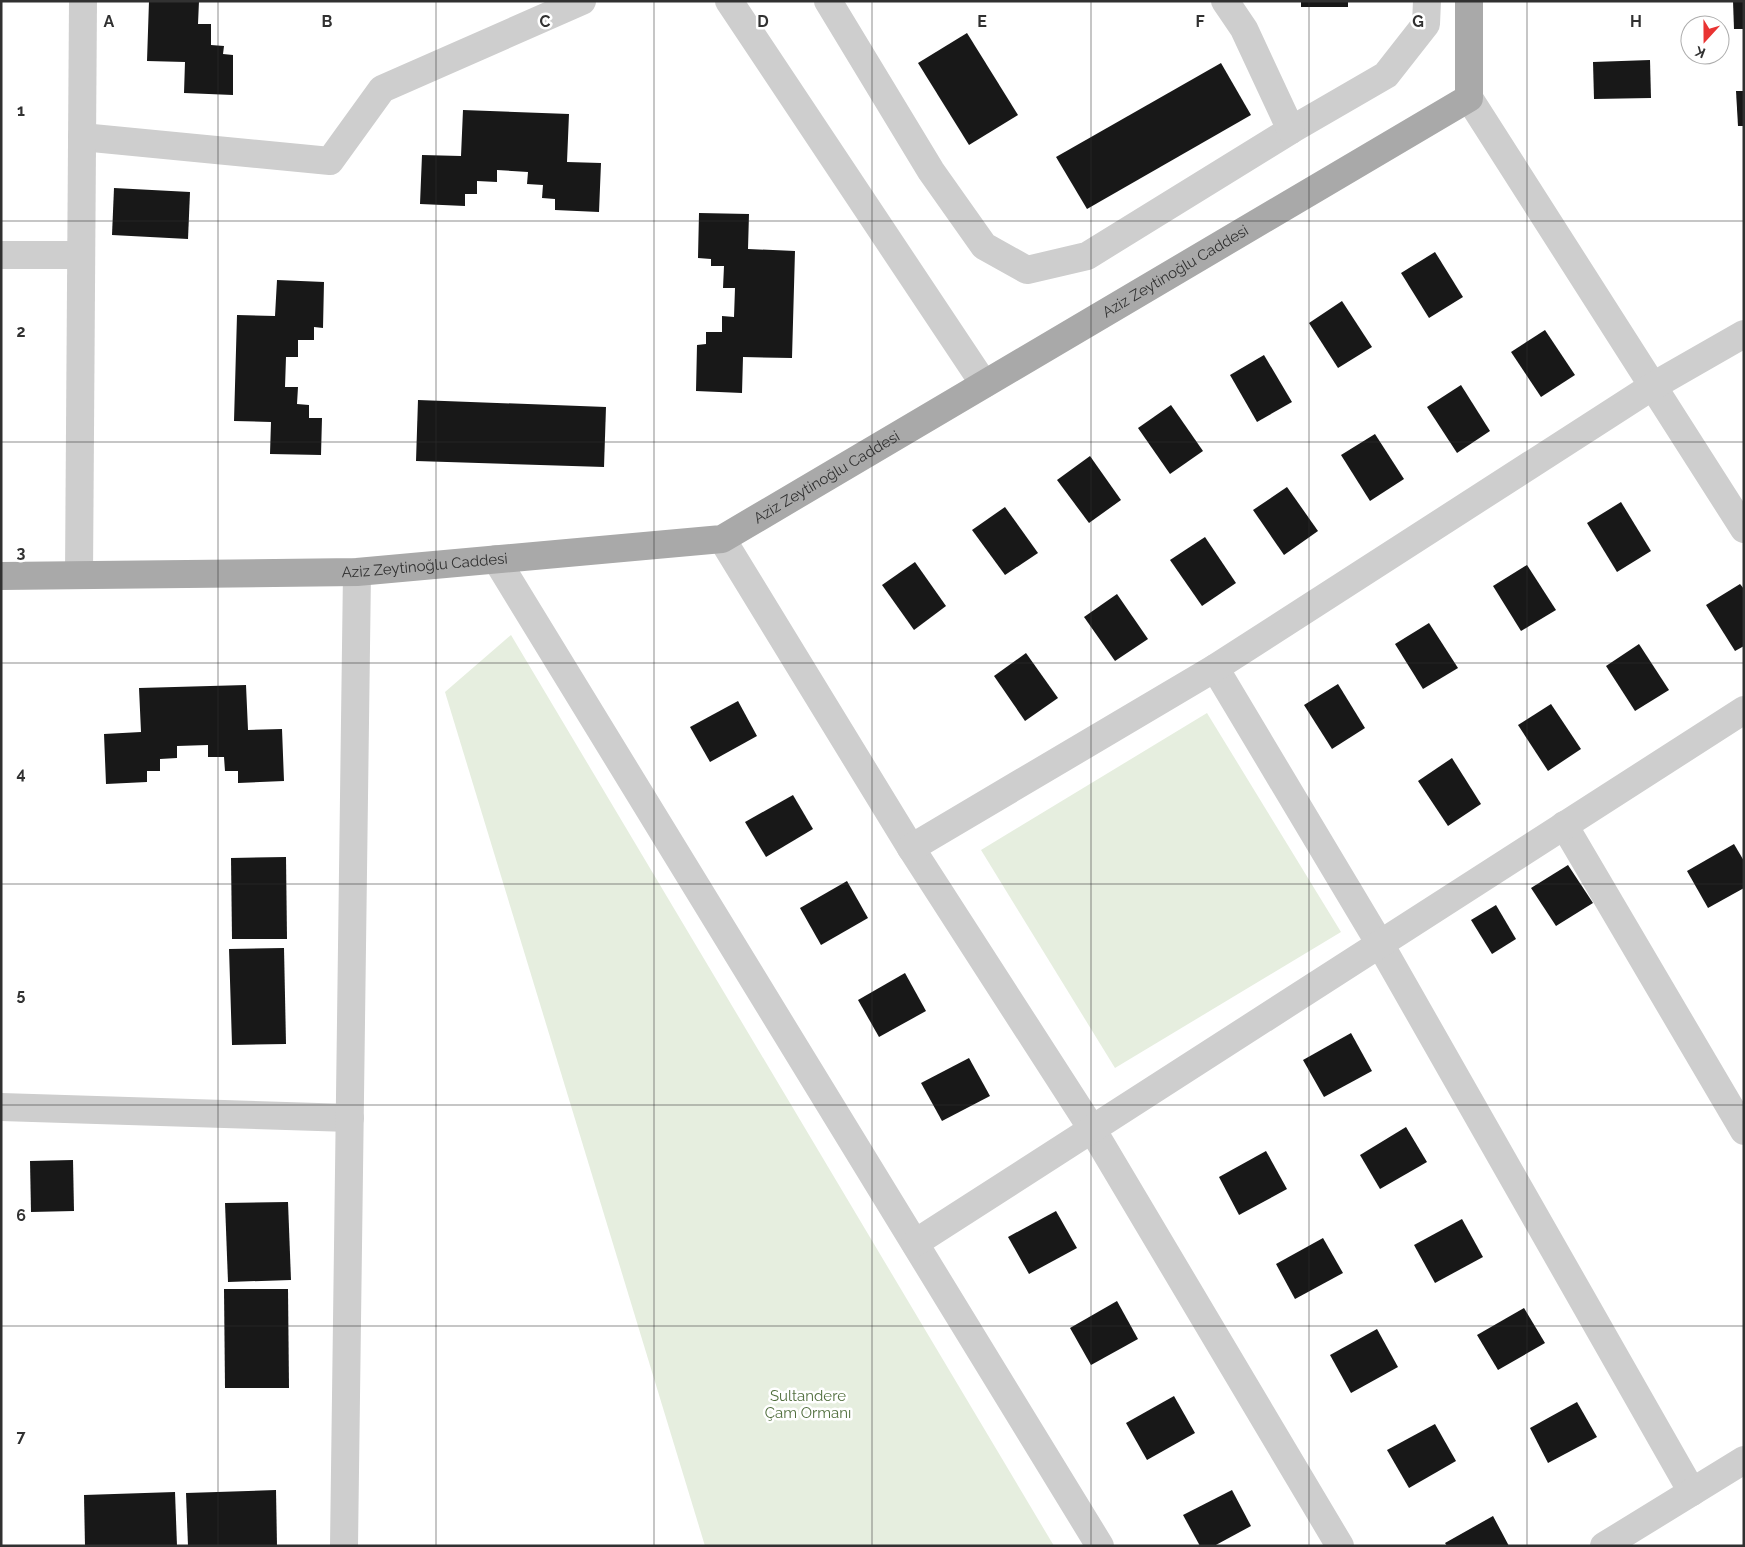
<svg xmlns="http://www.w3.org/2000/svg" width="1745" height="1547" viewBox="0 0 1745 1547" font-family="Raleway,sans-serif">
<rect width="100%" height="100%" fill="#fff"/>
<!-- green -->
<g fill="#e6eedf">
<polygon points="511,635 1054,1546 705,1546 445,692"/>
<polygon points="1207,713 1341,932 1115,1068 981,850"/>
</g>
<!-- building -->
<g fill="#181818">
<polygon points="149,1 199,1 198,24 211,24 211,45 224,46 223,54 233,55 233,95 184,93 185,62 147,61"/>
<rect x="1301" y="1" width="47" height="6"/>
<polygon points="1733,1 1744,1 1744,29 1734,29"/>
<polygon points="967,33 1018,115 969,145 918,63"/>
<polygon points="1650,60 1651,98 1594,99 1593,62"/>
<polygon points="1221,63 1251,115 1087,209 1056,157"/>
<polygon points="1736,91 1744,91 1744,126 1738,126"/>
<polygon points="463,110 569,114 567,162 601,163 599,212 555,210 555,199 542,198 543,185 527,184 528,172 497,170 497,182 477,181 477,194 465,194 465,206 420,204 422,155 461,156"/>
<polygon points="114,188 190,192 188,239 112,235"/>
<polygon points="699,213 749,214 748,249 795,251 792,358 743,357 742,393 696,391 697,345 706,344 706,332 722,332 722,316 734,317 735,288 723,288 724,266 711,266 711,259 698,258"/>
<polygon points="1435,252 1463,297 1429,318 1401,273"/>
<polygon points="277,280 324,282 323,328 314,327 314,340 298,340 298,357 286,357 285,387 298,387 297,404 309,405 309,418 322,418 321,455 270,454 271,422 234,421 237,315 275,316"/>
<polygon points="1342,301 1372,347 1338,368 1309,323"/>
<polygon points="1545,330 1575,375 1541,397 1511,352"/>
<polygon points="1264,355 1292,402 1257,422 1230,375"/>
<polygon points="1461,385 1490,431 1457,453 1427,407"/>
<polygon points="418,400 606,407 604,467 416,461"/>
<polygon points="1171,405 1203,451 1170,474 1138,428"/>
<polygon points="1375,434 1404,479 1370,501 1341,455"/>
<polygon points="1090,456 1121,500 1089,523 1057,480"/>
<polygon points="1287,487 1318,531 1284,555 1253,510"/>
<polygon points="1621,502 1651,551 1617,572 1587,523"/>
<polygon points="1005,507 1038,553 1005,575 972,530"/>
<polygon points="1205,537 1236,583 1202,606 1170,560"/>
<polygon points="915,562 946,606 914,630 882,585"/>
<polygon points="1527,565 1556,610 1521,631 1493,586"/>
<polygon points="1740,584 1744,589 1744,646 1735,651 1706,605"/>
<polygon points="1117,594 1148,639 1115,661 1084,617"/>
<polygon points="1429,623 1458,668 1423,689 1395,644"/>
<polygon points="1639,644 1669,690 1635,711 1606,666"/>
<polygon points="1026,653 1058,698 1025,721 994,676"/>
<polygon points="1338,684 1365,728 1332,749 1304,705"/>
<polygon points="246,685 248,730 282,729 284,781 238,783 238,771 225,771 224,757 208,757 208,745 177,746 177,758 160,759 160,771 147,771 147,782 106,784 104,734 141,732 139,688"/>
<polygon points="738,701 757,736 710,762 690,727"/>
<polygon points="1551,704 1581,749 1548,771 1518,725"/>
<polygon points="1452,758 1481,804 1448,826 1418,781"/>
<polygon points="793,795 813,829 766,857 745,822"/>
<polygon points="1734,844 1744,861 1744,888 1708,908 1687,871"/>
<polygon points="286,857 287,939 232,939 231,858"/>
<polygon points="1568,865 1593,903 1556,926 1531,888"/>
<polygon points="847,881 868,918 821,945 800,908"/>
<polygon points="1496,905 1516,939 1492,954 1471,920"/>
<polygon points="284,948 286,1044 232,1045 229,949"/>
<polygon points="905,973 926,1011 879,1037 858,1000"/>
<polygon points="1351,1033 1372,1071 1324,1097 1303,1060"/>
<polygon points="969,1058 990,1096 942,1121 921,1083"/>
<polygon points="1406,1127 1427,1162 1380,1189 1360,1155"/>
<polygon points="1266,1151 1287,1189 1239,1215 1219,1177"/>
<polygon points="73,1160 74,1211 31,1212 30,1161"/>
<polygon points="288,1202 291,1280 228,1282 225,1203"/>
<polygon points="1056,1211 1077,1248 1029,1274 1008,1237"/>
<polygon points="1462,1219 1483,1257 1435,1283 1414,1245"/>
<polygon points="1323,1238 1343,1273 1295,1299 1276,1264"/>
<polygon points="224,1289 288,1289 289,1388 225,1388"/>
<polygon points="1117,1301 1138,1339 1091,1365 1070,1328"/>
<polygon points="1524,1308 1545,1343 1498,1370 1477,1335"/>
<polygon points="1377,1329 1398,1367 1351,1393 1330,1355"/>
<polygon points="1174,1396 1195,1433 1147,1460 1126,1423"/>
<polygon points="1577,1402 1597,1437 1548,1463 1530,1428"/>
<polygon points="1435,1424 1456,1461 1409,1488 1387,1450"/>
<polygon points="276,1490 277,1546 188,1546 186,1493"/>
<polygon points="1232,1490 1251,1526 1214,1546 1200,1546 1183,1515"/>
<polygon points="175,1492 177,1546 85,1546 84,1495"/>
<polygon points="1493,1516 1509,1546 1447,1546 1445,1543"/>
</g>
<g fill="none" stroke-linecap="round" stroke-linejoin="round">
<!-- minor -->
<g stroke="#cecece" stroke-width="28">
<polyline points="729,1 984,384"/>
<polyline points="828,1 931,171 984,246 1027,270 1087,256 1291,130 1386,75 1426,24 1427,1"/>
<polyline points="1225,1 1244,29 1291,130"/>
<polyline points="1469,98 1744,529"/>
<polyline points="82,137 330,161 382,89 582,1"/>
<polyline points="1,255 81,255"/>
<polyline points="722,539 911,848 1092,1129 1340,1546"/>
<polyline points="496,559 1100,1546"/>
<polyline points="79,575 83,1"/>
<polyline points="1215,668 1380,944 1692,1492"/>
<polyline points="1564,825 1744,1131"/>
<polyline points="911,848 1215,668 1653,386 1744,334"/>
<polyline points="1,1107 350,1118"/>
<polyline points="915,1243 1744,710"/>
<polyline points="344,1546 357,572"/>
<polyline points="1604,1546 1744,1460"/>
</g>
<!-- major -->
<path stroke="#a9a9a9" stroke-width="28" id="s1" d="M 1,576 L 357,572 L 722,539 L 1469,98 L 1469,1"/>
</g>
<!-- grid -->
<path fill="none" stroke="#313131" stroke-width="1" stroke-opacity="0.55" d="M 218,1 L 218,1546M 436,1 L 436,1546M 654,1 L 654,1546M 872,1 L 872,1546M 1091,1 L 1091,1546M 1309,1 L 1309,1546M 1527,1 L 1527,1546M 1,221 L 1744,221M 1,442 L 1744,442M 1,663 L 1744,663M 1,884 L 1744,884M 1,1105 L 1744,1105M 1,1326 L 1744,1326"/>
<g text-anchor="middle" stroke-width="5" stroke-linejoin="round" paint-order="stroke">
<!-- street labels -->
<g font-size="15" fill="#313131" stroke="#fff">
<text dy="5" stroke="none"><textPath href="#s1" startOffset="1249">Aziz Zeytinoğlu Caddesi</textPath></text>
<text dy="5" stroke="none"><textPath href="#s1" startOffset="844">Aziz Zeytinoğlu Caddesi</textPath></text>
<text dy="5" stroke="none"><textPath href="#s1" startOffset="424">Aziz Zeytinoğlu Caddesi</textPath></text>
</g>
<!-- park labels -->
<g font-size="15" fill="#506e3d" stroke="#fff">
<text x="808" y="1401">Sultandere<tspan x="808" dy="17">Çam Ormanı</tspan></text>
</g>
</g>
<g font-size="16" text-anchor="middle" font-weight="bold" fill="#313131" stroke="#fff" stroke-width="5" stroke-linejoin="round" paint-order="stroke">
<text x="109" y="27">A</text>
<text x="327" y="27">B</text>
<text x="545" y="27">C</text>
<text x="763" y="27">D</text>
<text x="982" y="27">E</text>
<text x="1200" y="27">F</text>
<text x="1418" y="27">G</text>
<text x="1636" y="27">H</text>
<text x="21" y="116">1</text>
<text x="21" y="337">2</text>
<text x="21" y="558">3</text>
<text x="21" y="779">4</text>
<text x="21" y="1000">5</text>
<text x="21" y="1221">6</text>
<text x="21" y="1442">7</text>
</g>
<!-- border -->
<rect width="1745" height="1547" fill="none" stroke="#313131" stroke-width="5"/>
<!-- north arrow -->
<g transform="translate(1705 40) rotate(201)"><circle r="24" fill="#ffffff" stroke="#adadad"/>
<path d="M0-4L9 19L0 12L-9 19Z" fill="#e93332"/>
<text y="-8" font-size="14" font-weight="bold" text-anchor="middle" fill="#313131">K</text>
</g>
</svg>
